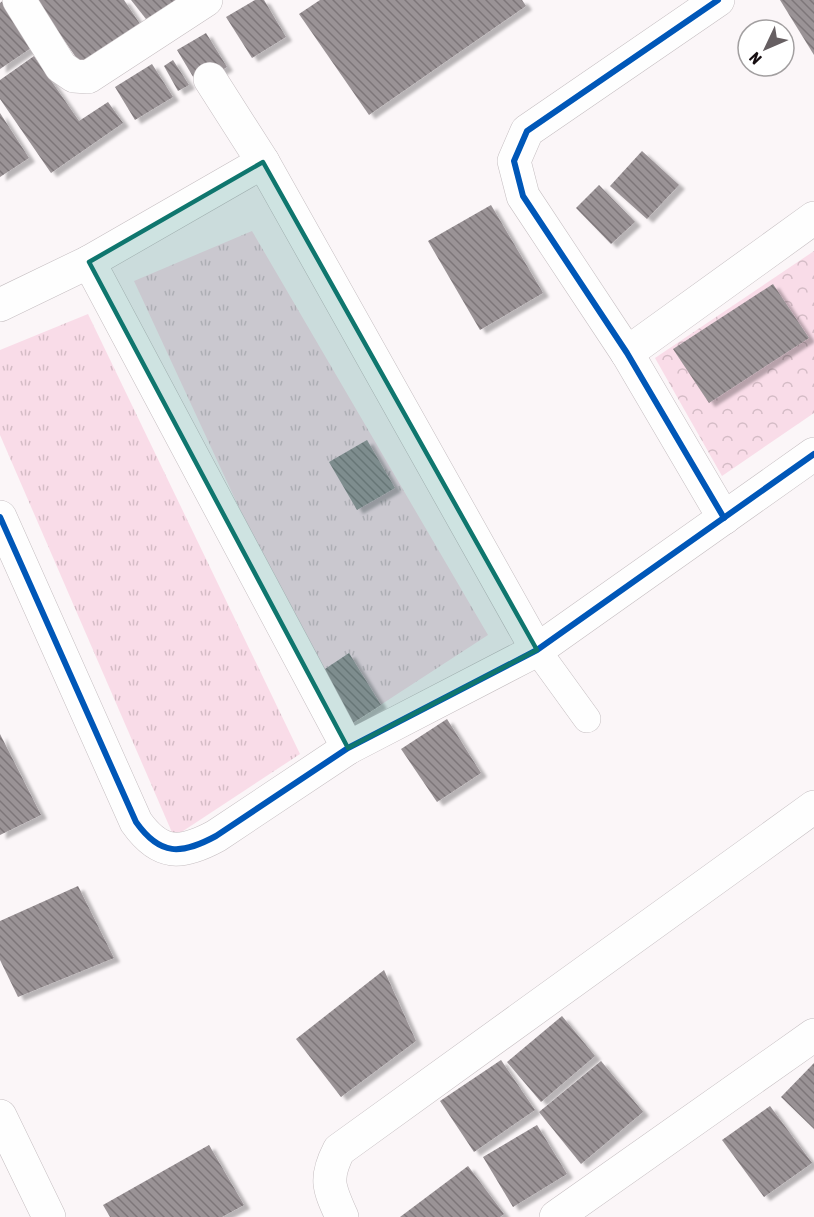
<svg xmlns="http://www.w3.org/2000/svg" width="814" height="1217" viewBox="0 0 814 1217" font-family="'Asap Condensed',sans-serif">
<defs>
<pattern id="grass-tufts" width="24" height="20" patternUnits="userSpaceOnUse" patternTransform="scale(1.5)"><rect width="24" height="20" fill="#f9dce8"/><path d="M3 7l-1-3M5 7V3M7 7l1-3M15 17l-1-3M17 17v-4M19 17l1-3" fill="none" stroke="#d5bcc6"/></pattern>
<pattern id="forest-crowns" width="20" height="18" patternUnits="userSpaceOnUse" patternTransform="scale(1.5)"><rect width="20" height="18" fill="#f9dce8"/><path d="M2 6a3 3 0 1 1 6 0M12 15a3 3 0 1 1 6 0" fill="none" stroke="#d5bcc6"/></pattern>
<pattern id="building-back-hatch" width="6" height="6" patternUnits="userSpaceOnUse" patternTransform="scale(1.5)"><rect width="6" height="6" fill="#9a9396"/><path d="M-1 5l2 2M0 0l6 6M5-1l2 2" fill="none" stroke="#7d7679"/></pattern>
<filter id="shadow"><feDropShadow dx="6" dy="4" stdDeviation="1.5" flood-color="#0004"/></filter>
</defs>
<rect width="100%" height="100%" fill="#fbf6f8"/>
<!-- grass -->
<g fill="url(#grass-tufts)">
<polygon points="252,231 488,635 342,730 134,281"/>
<polygon points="88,314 300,754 174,837 0,435 0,350"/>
</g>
<!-- forest -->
<polygon fill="url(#forest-crowns)" points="814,251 814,413 722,476 655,358"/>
<!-- building -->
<g fill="url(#building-back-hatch)" filter="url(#shadow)">
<polygon points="4,0 37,44 0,69 0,3"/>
<polygon points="36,0 124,0 142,27 82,66"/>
<polygon points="131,0 180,0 150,24"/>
<polygon points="255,0 264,0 286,37 252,58 226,17"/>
<polygon points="320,0 522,0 526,6 369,115 299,14"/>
<polygon points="780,0 814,0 814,55"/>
<polygon points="206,33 227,67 198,85 177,50"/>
<polygon points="34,56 79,121 108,102 123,123 51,173 0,99 0,80"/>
<polygon points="173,60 189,85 178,91 164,66"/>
<polygon points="152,64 173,97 135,120 115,87"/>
<polygon points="0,113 29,158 0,177"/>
<polygon points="642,151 679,185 647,219 610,186"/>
<polygon points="599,185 635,222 611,244 576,208"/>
<polygon points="491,205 543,293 480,330 428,241"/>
<polygon points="773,284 809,338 709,403 673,349"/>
<polygon points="367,440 395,488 357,510 329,462"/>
<polygon points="349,653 381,705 342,730 316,675"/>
<polygon points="447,719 481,773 437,802 401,749"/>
<polygon points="0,734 41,815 0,835"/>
<polygon points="78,886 114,958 18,997 0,960 0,921"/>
<polygon points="384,970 416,1041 341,1097 296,1039"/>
<polygon points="562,1016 595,1056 541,1102 507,1062"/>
<polygon points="501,1060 535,1110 474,1152 440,1101"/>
<polygon points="601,1061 643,1112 581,1164 539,1112"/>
<polygon points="814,1063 814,1129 781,1097"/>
<polygon points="770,1106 812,1163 764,1197 722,1140"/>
<polygon points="537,1125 567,1174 513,1207 483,1157"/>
<polygon points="209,1145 244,1205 222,1217 110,1217 103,1205"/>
<polygon points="468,1166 504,1214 500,1217 400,1217"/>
</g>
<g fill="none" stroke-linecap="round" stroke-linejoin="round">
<defs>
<polyline id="service" points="537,650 587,719"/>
<g id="minor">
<polyline points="19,0 61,67 74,76 88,77 206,0"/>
<polyline points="718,0 527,131 514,161 523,196 627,353 724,518"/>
<polyline points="210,79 263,162 537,650"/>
<polyline points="89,262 348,748"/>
<polyline points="0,305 89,262 263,162"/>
<polyline points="627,353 814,218"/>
<path d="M 0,517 L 136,822 C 160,856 181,855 216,836 L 348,748 L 537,650 L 814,454"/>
<polyline points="0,1116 49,1217"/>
<path d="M 342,1217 C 329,1188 324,1179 339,1150 L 814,807"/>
<polyline points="556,1217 814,1035"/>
</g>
</defs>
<!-- service casing -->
<use href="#service" stroke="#c5bec1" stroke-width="28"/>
<!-- minor casing -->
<use href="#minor" stroke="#c5bec1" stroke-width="34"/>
<!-- service -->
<use href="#service" stroke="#fefefe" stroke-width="27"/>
<!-- minor -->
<use href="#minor" stroke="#fefefe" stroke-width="33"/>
<defs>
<g id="cycleway">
<polyline points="718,0 527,131 514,161 523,196 627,353 724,518"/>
<path d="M 0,517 L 136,822 C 160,856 181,855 216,836 L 348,748 L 537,650 L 814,454"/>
</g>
</defs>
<!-- cycleway casing -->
<use href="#cycleway" stroke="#fff" stroke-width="10"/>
<!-- cycleway -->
<use href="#cycleway" stroke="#0057b8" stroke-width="6"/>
</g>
<!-- marked area -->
<path fill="#0f766e" fill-opacity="0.2" stroke="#0f766e" stroke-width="4.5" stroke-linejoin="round" d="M 263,162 L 537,650 L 348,748 L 89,262 Z"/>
<!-- north arrow -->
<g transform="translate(766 48) rotate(226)"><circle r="28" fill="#ffffff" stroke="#a29fa0" stroke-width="1.5"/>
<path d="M0-4.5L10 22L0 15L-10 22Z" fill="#665f62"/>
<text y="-9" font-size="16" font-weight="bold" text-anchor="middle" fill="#160e11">N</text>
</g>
</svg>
